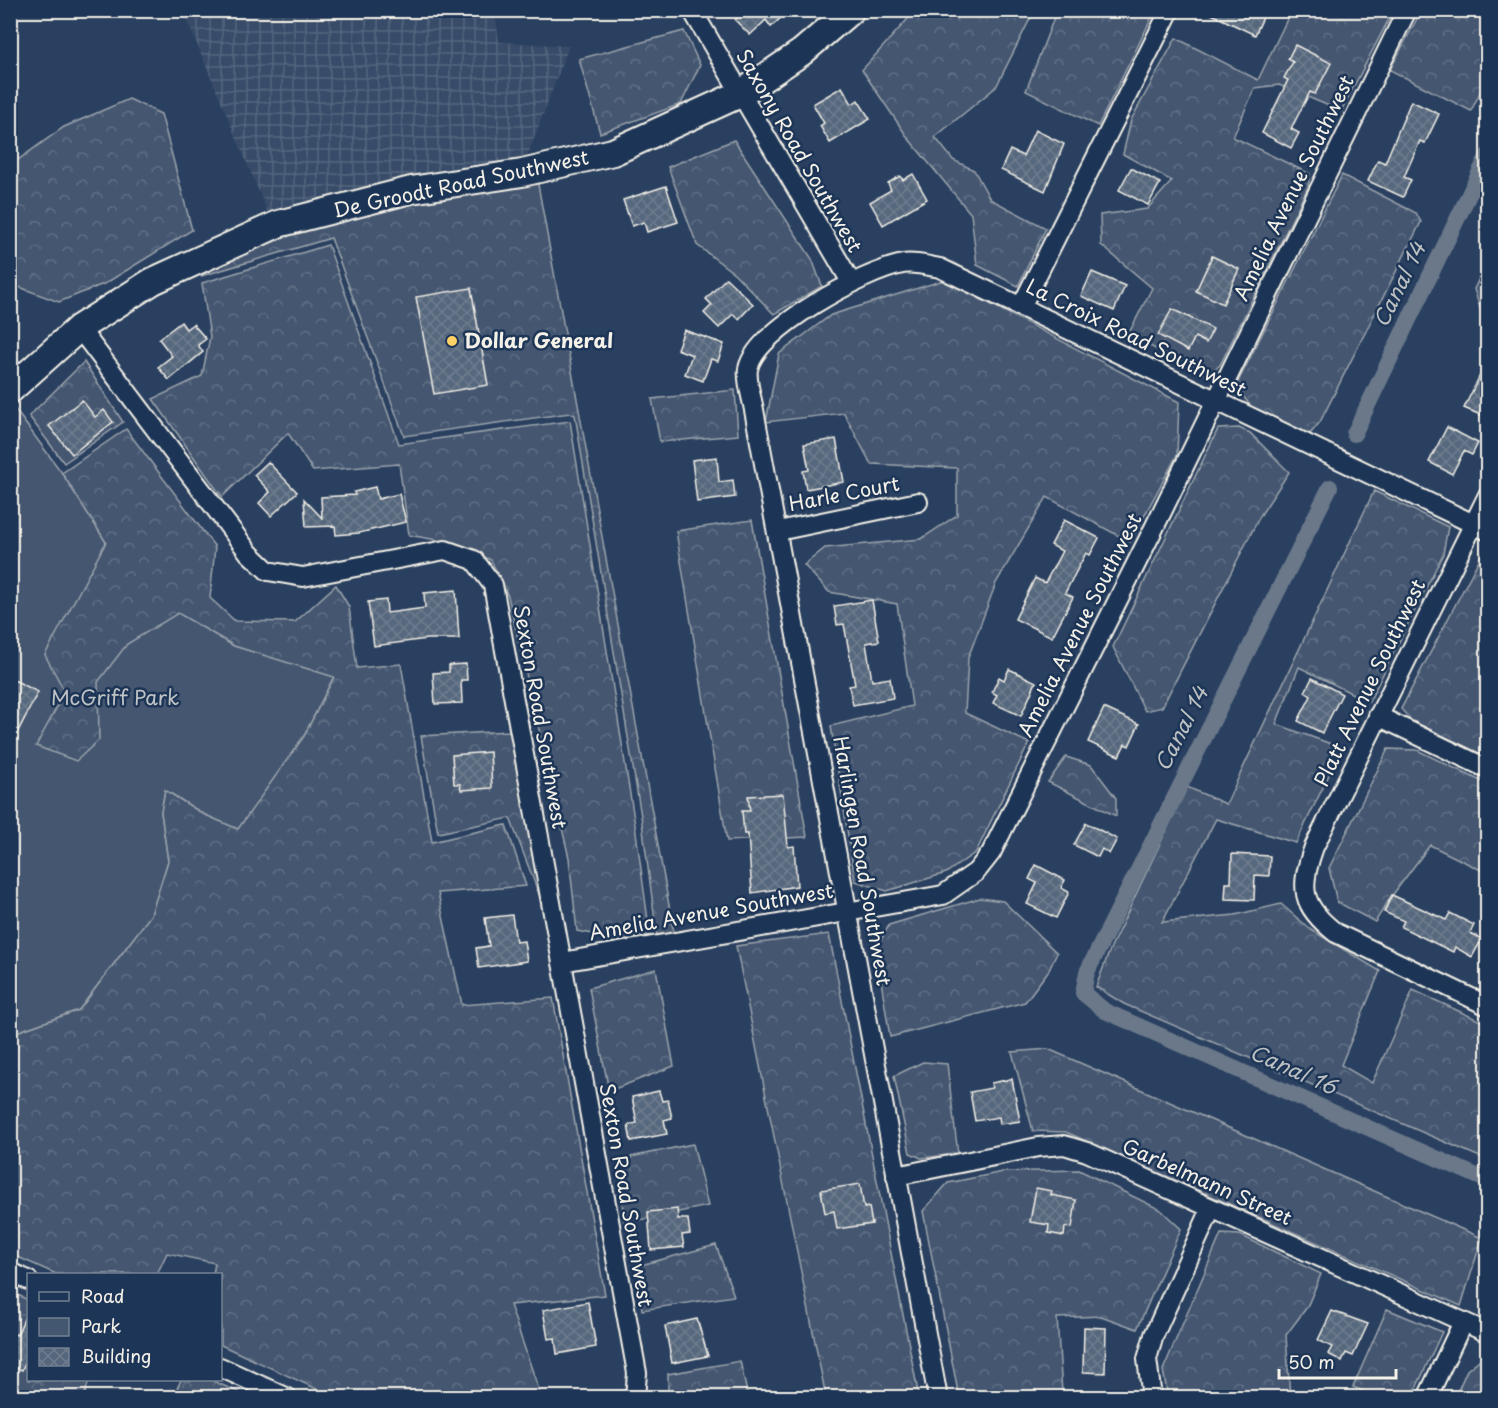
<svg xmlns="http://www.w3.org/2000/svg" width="1498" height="1408" viewBox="0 0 1498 1408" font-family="'Playpen Sans',sans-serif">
<defs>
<pattern id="industrial-grid" width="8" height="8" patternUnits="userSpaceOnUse" patternTransform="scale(1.5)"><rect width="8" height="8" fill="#374c69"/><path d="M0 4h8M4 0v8" fill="none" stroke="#55667e"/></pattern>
<pattern id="forest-crowns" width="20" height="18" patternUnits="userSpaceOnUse" patternTransform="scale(1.5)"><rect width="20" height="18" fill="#445771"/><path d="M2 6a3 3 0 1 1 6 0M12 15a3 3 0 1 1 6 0" fill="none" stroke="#607085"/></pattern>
<pattern id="building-cross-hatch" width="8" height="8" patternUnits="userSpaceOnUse" patternTransform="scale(1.5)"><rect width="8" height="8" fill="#56677d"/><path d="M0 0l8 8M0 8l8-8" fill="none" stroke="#6f7d8f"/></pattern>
</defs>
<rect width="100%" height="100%" fill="#2a4060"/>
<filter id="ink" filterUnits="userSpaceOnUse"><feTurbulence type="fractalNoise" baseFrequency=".0167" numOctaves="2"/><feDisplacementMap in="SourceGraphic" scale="12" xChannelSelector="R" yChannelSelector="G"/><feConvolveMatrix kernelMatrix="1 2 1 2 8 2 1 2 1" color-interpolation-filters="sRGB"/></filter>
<g filter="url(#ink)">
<!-- industrial -->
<polygon fill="url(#industrial-grid)" points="183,11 495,11 499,42 569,46 527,157 340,192 267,211"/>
<!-- green -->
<polygon fill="#445771" stroke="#9ca4ac" stroke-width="1.5" points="14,408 62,473 106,542 178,613 234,646 334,676 304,736 238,830 203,814 165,790 161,812 168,861 151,915 79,1010 11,1034 10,411"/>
<!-- forest -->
<g fill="url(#forest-crowns)" stroke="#9ca4ac" stroke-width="1.5">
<polygon points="915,11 1155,11 1098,126 1026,91 1055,15 1032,15 996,87 935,137 953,160 974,170 990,199 1046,228 1018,286 977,265 971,214 908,138 862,70"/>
<polygon points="1291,11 1393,11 1341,111 1279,85 1255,88 1233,137 1310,174 1308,187 1220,365 1207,375 1128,335 1152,288 1101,245 1100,215 1147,209 1172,181 1123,154 1131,120 1176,38 1258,80"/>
<polygon points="1421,11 1487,11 1487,78 1471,111 1390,70"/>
<polygon points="684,31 700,65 681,104 600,133 579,59"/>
<polygon points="129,99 161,114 192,230 106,283 59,302 11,284 11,165 64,127"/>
<polygon points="734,140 812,259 822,286 774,314 735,274 697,245 668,167"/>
<polygon points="1342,175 1416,213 1421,222 1320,422 1310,434 1251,407 1236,386"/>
<polygon points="537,179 674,933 657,936 642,822 575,415 570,413 404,436 331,238 201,276 198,270 280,232 412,198"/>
<polygon points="328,245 399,444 570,421 635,825 650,935 615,938 577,931 569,858 508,596 491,560 454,543 409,535 399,464 313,471 288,433 222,497 153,399 202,376 210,337 202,283"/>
<polygon points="1487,262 1487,330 1474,289"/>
<polygon points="944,280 1179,402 1177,455 1130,542 1047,497 996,583 968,658 965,713 1029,743 976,852 946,873 887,891 855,881 831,726 912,706 897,604 829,592 804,565 825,548 921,539 957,515 957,468 871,464 844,413 766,422 779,354 831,315"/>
<polygon points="84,362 123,422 64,463 29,416"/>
<polygon points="735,390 738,435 660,442 652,399"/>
<polygon points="1239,428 1250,433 1289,472 1260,516 1162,707 1145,711 1113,647 1218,429"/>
<polygon points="126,429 215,547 210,598 235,621 295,622 336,585 349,607 357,668 401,664 432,842 506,825 526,886 438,893 462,1005 553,998 605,1295 510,1305 540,1393 565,1397 334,1397 221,1345 220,1274 213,1274 215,1263 167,1253 157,1274 56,1274 11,1254 11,1034 79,1010 151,915 168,861 161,812 165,790 203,814 238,829 304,736 334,677 234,646 178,613 127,644 98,682 99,740 76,761 36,746 65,692 45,655 106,542 62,473"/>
<polygon points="1374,491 1448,527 1443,554 1369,702 1299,667 1276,724 1342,748 1296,843 1216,819 1162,922 1235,915 1281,904 1311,930 1380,971 1341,1065 1372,1083 1413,990 1487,1024 1487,1160 1124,1004 1096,987 1111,947 1187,787 1226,804"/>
<polygon points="752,520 807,837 727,841 676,531"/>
<polygon points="1485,548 1488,550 1487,757 1412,721 1401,709"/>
<polygon points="498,659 542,902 510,818 438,833 421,736 509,731"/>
<polygon points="1388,749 1417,750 1487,784 1487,873 1430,845 1391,897 1375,922 1337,902 1329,868"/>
<polygon points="1066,757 1091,765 1116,798 1116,816 1048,782"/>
<polygon points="980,898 1003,901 1057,953 1049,970 1025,1002 890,1037 876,950 889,925"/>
<polygon points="829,934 919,1397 826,1397 736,946"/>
<polygon points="656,969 674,1066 609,1091 589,988"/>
<polygon points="1048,1049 1482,1238 1461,1306 1066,1132 1033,1131 1012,1052"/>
<polygon points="923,1062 947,1064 958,1154 921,1158 910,1153 894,1076"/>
<polygon points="693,1144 708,1206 624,1223 621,1190 631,1157"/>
<polygon points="1079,1170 1161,1210 1181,1229 1137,1329 1101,1316 1057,1318 1062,1392 1095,1397 959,1397 923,1211 948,1183 1003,1172"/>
<polygon points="1221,1234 1240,1235 1321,1274 1307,1307 1286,1335 1290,1397 1168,1397 1163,1370"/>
<polygon points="716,1245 734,1296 642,1310 637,1266"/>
<polygon points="10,1291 28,1300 28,1380 89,1380 84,1397 39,1397 11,1386"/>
<polygon points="1387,1309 1442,1332 1412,1397 1378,1397 1353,1387"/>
<polygon points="1483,1357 1487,1359 1487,1397 1455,1397 1467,1370"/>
<polygon points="740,1361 748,1397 668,1397 668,1374"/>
<polygon points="181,1380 211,1380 249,1397 173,1397"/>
</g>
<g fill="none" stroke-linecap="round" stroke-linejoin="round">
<!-- canal -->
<g stroke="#6a788a" stroke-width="16">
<polyline points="1354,434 1488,155"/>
<polyline points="1330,487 1087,972 1083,993 1105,1011 1488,1181"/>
</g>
</g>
<!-- building -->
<g fill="url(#building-cross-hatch)" stroke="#f4f1e8" stroke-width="1.5">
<polygon points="745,10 789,10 771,27 766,20 750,35 735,20"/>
<polygon points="1203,10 1255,10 1264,15 1255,35"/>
<polygon points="1295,45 1331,63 1315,94 1310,92 1291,129 1299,133 1291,148 1262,133 1288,80 1284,78 1293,62 1288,59"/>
<polygon points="842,87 852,104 858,100 870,119 830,143 820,126 824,123 813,104"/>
<polygon points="1411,101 1439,114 1425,143 1420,141 1404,177 1411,180 1403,197 1368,181 1378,160 1385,163"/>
<polygon points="1035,130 1064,144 1045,191 1001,170 1010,150 1023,156"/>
<polygon points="1131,168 1160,183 1148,205 1119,190"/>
<polygon points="913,174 927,199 883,225 870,202 891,190 888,183 900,176 903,180"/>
<polygon points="666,186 678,222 647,232 644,222 632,226 623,200"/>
<polygon points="1212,256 1239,269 1223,304 1196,291"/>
<polygon points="1092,272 1125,286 1114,311 1081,296"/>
<polygon points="726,278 753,304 739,319 733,314 719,328 704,313 712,305 706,299"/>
<polygon points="471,288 488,385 434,394 416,297"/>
<polygon points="1172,309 1213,329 1206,343 1195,337 1188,351 1158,335"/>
<polygon points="181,322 186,329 193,324 206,339 198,345 203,352 169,380 158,367 172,356 159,339"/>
<polygon points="684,330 724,344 718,361 711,359 703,381 685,374 692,355 677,349"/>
<polygon points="1488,359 1488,418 1464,408"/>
<polygon points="82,400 95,417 104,410 113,422 72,454 49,426"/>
<polygon points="1447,427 1478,443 1472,455 1464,451 1452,474 1429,462"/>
<polygon points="836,439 844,482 806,489 803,471 809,470 804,444"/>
<polygon points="717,457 719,482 733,480 735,497 697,502 692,460"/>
<polygon points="268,462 297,492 271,516 259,503 270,492 254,475"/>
<polygon points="375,487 378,499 399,494 406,522 359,533 336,535 335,526 306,527 304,499 322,518 321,497 355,495 354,492"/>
<polygon points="1064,520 1099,538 1090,555 1086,553 1065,593 1073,597 1052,637 1015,619 1035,578 1045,583 1062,551 1051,545"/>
<polygon points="456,590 459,639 427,639 374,646 368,602 386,600 387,613 425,608 424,593"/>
<polygon points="872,600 879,641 866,643 872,681 890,678 893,698 853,705 849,686 855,685 848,646 844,624 837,625 834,606"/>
<polygon points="466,664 467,680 461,680 462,703 435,704 433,673 449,672 449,665"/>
<polygon points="1009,669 1036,682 1021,716 993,703 997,695 992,692 999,677 1004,680"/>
<polygon points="10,678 38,692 10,747"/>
<polygon points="1312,678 1342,694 1322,733 1298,721 1311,696 1305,692"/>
<polygon points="1104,708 1139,724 1129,746 1125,744 1119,756 1088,742"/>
<polygon points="490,752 492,788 461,790 460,784 454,784 452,755"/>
<polygon points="783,794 788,847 794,846 797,886 752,893 748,834 744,834 742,811 750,811 748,796"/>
<polygon points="1086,823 1117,839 1109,854 1102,849 1098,857 1074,845"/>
<polygon points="1232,854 1270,856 1269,876 1255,875 1254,900 1225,899 1226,883 1231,883"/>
<polygon points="1036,865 1065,880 1061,888 1069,892 1056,918 1027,904 1037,883 1029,879"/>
<polygon points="1392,895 1446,920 1450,913 1474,925 1470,933 1482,939 1472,957 1455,947 1453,952 1401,927 1404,921 1384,912"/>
<polygon points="512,915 516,942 524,941 527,961 479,968 476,948 489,946 485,918"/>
<polygon points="1012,1079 1020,1121 1000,1124 999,1117 975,1121 970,1092 992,1088 991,1083"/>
<polygon points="659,1091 662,1101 668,1100 672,1118 664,1120 667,1134 631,1141 628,1125 637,1123 632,1097"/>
<polygon points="860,1184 864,1208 869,1207 872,1224 837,1229 834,1211 825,1213 821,1190"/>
<polygon points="1036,1188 1052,1191 1051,1195 1076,1200 1072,1228 1065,1227 1064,1236 1048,1233 1049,1225 1030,1222"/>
<polygon points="677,1209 678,1219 688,1219 690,1234 682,1235 684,1247 651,1250 648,1212"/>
<polygon points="588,1302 596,1347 557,1354 555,1338 548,1339 543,1310"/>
<polygon points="28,1310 28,1356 22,1370 10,1365 10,1332 17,1335"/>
<polygon points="1332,1311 1368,1324 1353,1356 1346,1353 1342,1361 1328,1354 1332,1347 1318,1340"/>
<polygon points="697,1319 708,1356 672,1363 665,1326"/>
<polygon points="1084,1327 1106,1328 1105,1373 1083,1372"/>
</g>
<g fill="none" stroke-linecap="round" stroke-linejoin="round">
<defs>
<g id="street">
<polyline points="692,10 851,282"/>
<polyline points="1021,307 1170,10"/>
<polyline points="79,328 249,553 268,571 303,577 445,550 474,560 493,585 637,1373 635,1398"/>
<path d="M 1488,495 L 1314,847 C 1299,888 1301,906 1336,933 L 1488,1006"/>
<polyline points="778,531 918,502"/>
<polyline points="1378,716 1488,769"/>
<polyline points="562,962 943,895 976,872 991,853 1154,528 1407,10"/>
<polyline points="896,1176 1038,1147 1064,1145 1087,1152 1488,1333"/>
<polyline points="10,1272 28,1280"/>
<polyline points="220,1367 288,1398"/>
<path d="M 938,1398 L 754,410 C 752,398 746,381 748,369 C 756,329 865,271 903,264 C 914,262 929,266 940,268 L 1488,531"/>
<polyline points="1152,1398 1147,1359 1154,1335 1211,1209"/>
<polyline points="1427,1398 1463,1322"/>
</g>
<polyline id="secondary" points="10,390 79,328 153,281 278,224 411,190 522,173 613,152 740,94 802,52 851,10"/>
</defs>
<!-- street casing -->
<use href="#street" stroke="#f4f1e8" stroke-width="22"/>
<!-- secondary casing -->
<use href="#secondary" stroke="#f4f1e8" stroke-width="30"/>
<!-- street -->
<use href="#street" stroke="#1d3557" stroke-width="18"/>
<!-- secondary -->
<use href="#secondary" stroke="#1d3557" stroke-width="26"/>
</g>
</g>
<!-- markers -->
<circle fill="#ffd166" stroke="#1d3557" stroke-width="2" cx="452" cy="341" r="6"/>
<g text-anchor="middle" stroke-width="5" stroke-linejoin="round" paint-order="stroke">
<!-- street labels -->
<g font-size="20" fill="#f4f1e8" stroke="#1d3557">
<text transform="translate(799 151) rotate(60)" y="7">Saxony Road Southwest</text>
<text transform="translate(461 184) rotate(-12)" y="7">De Groodt Road Southwest</text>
<text transform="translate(1294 188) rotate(-64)" y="7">Amelia Avenue Southwest</text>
<text transform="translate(1136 338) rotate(26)" y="7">La Croix Road Southwest</text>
<text transform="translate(844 494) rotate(-11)" y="7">Harle Court</text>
<text transform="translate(1080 625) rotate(-63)" y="7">Amelia Avenue Southwest</text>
<text transform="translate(1370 683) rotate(-64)" y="7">Platt Avenue Southwest</text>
<text transform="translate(540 717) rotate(80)" y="7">Sexton Road Southwest</text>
<text transform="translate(862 861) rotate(80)" y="7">Harlingen Road Southwest</text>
<text transform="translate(711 912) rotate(-10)" y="7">Amelia Avenue Southwest</text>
<text transform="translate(1207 1182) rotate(24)" y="7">Garbelmann Street</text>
<text transform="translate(626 1195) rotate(80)" y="7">Sexton Road Southwest</text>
</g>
<!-- poi labels -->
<g font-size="20" font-weight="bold" fill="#f4f1e8" stroke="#1d3557" text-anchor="start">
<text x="464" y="348">Dollar General</text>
</g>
<!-- park labels -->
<g font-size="20" fill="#bfc3c4" stroke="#1d3557">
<text x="115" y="705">McGriff Park</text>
</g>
<!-- water labels -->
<g font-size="21" font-style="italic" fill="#bdc1c2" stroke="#1d3557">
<text transform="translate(1400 285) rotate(-64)" y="7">Canal 14</text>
<text transform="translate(1182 729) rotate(-63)" y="7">Canal 14</text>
<text transform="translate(1293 1070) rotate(24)" y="7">Canal 16</text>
</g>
</g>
<!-- margin -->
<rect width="1498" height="1408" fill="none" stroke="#1d3557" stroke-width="36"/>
<rect x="18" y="18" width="1462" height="1372" fill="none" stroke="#f4f1e8" stroke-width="2" filter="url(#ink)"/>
<!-- legend -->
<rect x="27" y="1273" width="195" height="108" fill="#1d3557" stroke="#738091" stroke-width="1.5"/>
<rect x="39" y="1292" width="30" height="9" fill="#1d3557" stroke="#738091" stroke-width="1.5"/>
<text x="81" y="1303" font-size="18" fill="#f4f1e8">Road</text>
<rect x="39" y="1318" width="30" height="18" fill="#445771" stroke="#738091" stroke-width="1.5"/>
<text x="81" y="1333" font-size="18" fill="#f4f1e8">Park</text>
<rect x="39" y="1348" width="30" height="18" fill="url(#building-cross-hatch)" stroke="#738091" stroke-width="1.5"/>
<text x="81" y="1363" font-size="18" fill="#f4f1e8">Building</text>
<!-- scale -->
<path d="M1279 1369v9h117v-9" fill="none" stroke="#f4f1e8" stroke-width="3"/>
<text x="1288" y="1369" font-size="18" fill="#f4f1e8" stroke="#1d3557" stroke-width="4.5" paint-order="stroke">50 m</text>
</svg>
